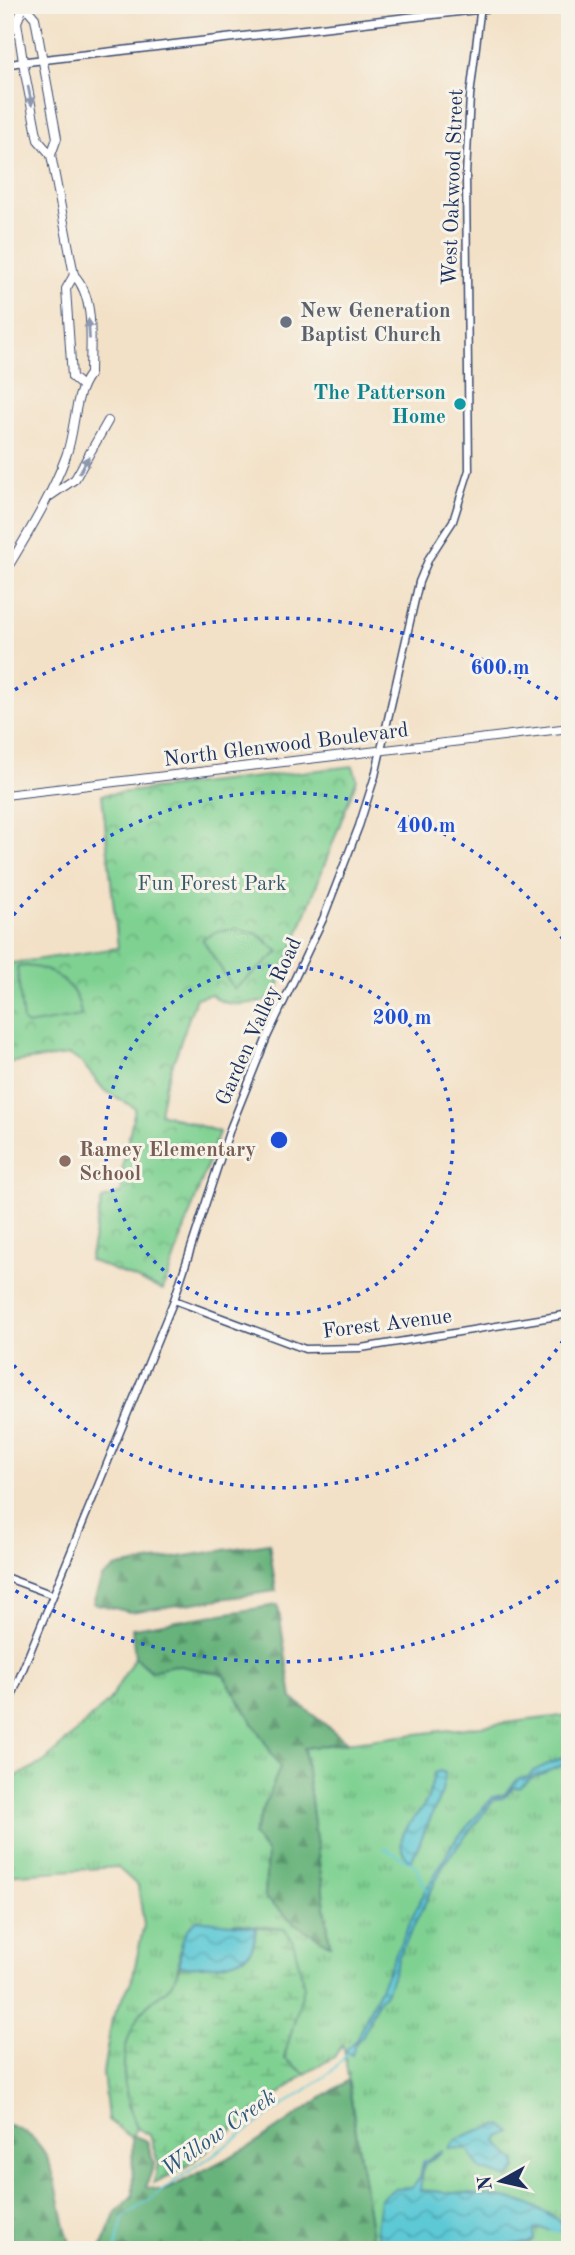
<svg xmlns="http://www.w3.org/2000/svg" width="575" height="2255" viewBox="0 0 575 2255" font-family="'Old Standard TT',serif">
<defs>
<pattern id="grass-tufts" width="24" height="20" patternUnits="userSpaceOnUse" patternTransform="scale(1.75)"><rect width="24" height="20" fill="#7fd192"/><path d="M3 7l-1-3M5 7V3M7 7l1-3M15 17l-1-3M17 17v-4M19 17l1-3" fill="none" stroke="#67aa7a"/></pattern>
<pattern id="forest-firs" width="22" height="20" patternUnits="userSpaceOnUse" patternTransform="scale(1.75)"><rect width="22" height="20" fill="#67b37c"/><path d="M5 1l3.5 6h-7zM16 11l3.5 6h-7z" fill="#549269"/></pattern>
<pattern id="wetland-marsh" width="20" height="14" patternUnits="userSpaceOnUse" patternTransform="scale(1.75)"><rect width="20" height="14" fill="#7fd192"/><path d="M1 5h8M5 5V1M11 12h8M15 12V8" fill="none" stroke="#67aa7a"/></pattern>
<pattern id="park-crowns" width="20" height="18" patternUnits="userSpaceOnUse" patternTransform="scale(1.75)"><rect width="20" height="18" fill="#7fd192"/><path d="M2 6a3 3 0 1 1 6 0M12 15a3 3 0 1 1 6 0" fill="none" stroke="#67aa7a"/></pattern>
<pattern id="water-waves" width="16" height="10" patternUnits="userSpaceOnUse" patternTransform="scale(1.75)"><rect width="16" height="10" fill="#5dc9d5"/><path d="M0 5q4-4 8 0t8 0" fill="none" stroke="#4ca4b0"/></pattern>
</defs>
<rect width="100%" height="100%" fill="#f7f3e8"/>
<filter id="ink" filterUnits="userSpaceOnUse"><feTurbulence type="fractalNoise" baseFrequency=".0143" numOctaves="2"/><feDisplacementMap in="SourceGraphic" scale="14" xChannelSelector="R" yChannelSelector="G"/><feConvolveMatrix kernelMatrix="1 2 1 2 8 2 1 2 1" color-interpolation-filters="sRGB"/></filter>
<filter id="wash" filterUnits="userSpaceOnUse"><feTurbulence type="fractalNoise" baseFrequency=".00686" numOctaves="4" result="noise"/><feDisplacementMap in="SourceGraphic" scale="28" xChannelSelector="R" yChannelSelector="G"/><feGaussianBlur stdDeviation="1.57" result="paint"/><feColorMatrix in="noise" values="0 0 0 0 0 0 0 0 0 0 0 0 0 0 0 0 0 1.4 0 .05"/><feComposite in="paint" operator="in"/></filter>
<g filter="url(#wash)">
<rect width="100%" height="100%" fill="#f3e1c7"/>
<!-- grass -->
<path fill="url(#grass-tufts)" stroke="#4d8078" stroke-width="2" d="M 135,1657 L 151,1671 L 174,1665 L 223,1674 L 280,1767 L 253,1835 L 267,1853 L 265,1897 L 330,1944 L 304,1748 L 570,1715 L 570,2250 L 374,2250 L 343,2044 L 334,2057 L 305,2074 L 284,2058 L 291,2027 L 283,1929 L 234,1923 L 179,1951 C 182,1980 166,1993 144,2009 L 128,2105 L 137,2128 L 132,2138 L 108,2120 L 103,2072 L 112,2019 L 132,1980 L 144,1925 L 138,1886 L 117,1867 L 5,1875 L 5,1782 L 44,1762 L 109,1701 Z"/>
<!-- forest -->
<g fill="url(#forest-firs)" stroke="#41716d" stroke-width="2">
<polygon points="269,1543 276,1591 130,1612 93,1603 102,1578 117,1567"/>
<polygon points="278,1605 292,1698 347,1742 304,1748 330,1945 294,1923 265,1897 267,1853 253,1835 280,1767 223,1674 174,1665 151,1671 135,1657 132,1628"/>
<polygon points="348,2080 374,2250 100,2250 116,2212 133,2196 132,2135 147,2141 154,2164 146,2187 164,2191 253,2145"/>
<path d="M 5,2124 C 66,2140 52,2205 73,2250 L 12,2250 L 5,2198 Z"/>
</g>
<!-- wetland -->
<path fill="url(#wetland-marsh)" stroke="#4d8078" stroke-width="2" d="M 256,1927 L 284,1929 L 293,1940 L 304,1987 L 284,2058 L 305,2074 L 185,2168 L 154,2183 L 158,2163 L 150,2135 L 137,2128 C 121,2089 116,2046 143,2010 C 159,1990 168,1998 180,1966 C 198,1967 233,1966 247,1954 C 255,1947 255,1936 256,1927 Z"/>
<!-- park -->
<path fill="url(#park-crowns)" stroke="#4d8078" stroke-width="2" d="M 353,766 L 357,779 L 273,1000 C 253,1002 227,1011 211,994 L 196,998 L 165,1086 L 160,1113 L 219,1132 L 163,1290 L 89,1260 L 102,1199 L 122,1193 C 119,1166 130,1137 135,1108 L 104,1090 L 83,1064 L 70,1055 L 5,1063 L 5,964 L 118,948 L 102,795 Z"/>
<!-- garden -->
<g fill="#7fd192" stroke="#4d8078" stroke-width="2">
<polygon points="234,929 258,934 279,952 234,989 202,939 219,931"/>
<path d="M 26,966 C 55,968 79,987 81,1016 L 27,1025 L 23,1022 L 17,967 Z"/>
</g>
<!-- water -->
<g fill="url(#water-waves)" stroke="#3c7c9a" stroke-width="2">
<polygon points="570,1754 570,1762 533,1777 519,1788 514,1787 503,1798 495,1799 445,1862 399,1956 387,1991 377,2002 363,2035 355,2044 352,2055 345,2051 356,2040 420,1901 453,1843 493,1797 505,1794 519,1778 529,1777 533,1771"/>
<path d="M 440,1771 L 445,1773 L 442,1792 L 411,1862 C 388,1842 411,1823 424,1805 C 430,1797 432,1783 434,1773 Z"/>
<path d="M 197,1920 L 256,1927 C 255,1936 255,1947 247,1954 C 233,1966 198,1967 180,1966 C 179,1947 182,1932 197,1920 Z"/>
<path d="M 502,2125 L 511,2132 L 499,2137 L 497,2142 L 516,2161 L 516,2169 L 509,2178 L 480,2169 L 468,2149 L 449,2148 C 458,2134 486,2128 502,2125 Z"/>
<path d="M 443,2151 L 424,2165 L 420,2190 C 478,2197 523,2189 570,2229 L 570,2234 L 542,2228 L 534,2231 L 534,2239 L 528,2243 L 459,2250 L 382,2250 L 376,2230 L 380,2199 L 394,2189 L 411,2188 L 420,2178 L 423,2162 Z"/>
</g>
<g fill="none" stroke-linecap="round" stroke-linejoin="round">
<!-- stream -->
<g stroke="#5dc9d5" stroke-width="2">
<polyline points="384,1848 415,1865 427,1890"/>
<polyline points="550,2230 570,2234"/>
<polyline points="115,2250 123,2218 331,2072 347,2054"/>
</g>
</g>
</g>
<g filter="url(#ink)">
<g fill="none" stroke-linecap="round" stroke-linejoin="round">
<defs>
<g id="tertiary">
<polyline points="5,65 23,62"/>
<polyline points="174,1300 305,1349 361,1348 570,1314"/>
<polyline points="5,1577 53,1595"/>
<polyline points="5,1713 174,1300 230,1129 267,1037 323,919 359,826 375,776 419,582 429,558 453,521 469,470 466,175 470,96 481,5"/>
</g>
<polyline id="secondary" points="23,62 515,5"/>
<g id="primary">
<polyline points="24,5 35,18 57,138 51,155"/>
<polyline points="74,275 66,289 72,377 81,385"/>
<polyline points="50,496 75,479 108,421"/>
<path d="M 5,572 C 27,535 51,497 66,456 C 76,430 73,395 90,374 C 90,343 96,298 74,275 L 51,155 L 38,140 L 24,68 L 17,22 L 24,5"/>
<polyline points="5,795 570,728"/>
</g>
</defs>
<!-- tertiary casing -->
<use href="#tertiary" stroke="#3b4a6e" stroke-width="9"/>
<!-- secondary casing -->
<use href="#secondary" stroke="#3b4a6e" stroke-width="10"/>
<!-- primary casing -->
<use href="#primary" stroke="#3b4a6e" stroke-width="10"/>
<!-- tertiary -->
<use href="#tertiary" stroke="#fff" stroke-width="6"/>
<!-- secondary -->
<use href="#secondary" stroke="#fff" stroke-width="7"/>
<!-- primary -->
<use href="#primary" stroke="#fff" stroke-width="8"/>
</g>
<!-- one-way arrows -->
<defs><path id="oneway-solid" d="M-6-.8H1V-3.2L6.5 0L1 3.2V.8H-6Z" transform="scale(1.75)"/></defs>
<g fill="#8d97ae">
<use href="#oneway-solid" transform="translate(30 96) rotate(79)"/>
<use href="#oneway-solid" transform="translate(89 329) rotate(-93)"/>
<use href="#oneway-solid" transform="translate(84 465) rotate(-61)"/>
</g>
</g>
<!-- distance rings -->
<g fill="none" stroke="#1d4ed8" stroke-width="3.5" stroke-dasharray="3.5 7">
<circle cx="279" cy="1140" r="174"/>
<path d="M569 1332A348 348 0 0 1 7 1357M7 923A348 348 0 0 1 569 948"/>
<path d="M567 1575A522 522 0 0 1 6 1585M6 695A522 522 0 0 1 567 705"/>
</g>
<!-- markers -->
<circle fill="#6b7280" stroke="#f7f3e8" stroke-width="2.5" cx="286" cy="322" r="7"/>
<circle fill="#0f9aa8" stroke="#f7f3e8" stroke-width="2.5" cx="460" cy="404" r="7"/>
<circle fill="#8d6e63" stroke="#f7f3e8" stroke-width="2.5" cx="65" cy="1161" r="7"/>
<g text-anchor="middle" stroke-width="6" stroke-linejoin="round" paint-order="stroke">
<!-- street labels -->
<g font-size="21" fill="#1b2f5e" stroke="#f7f3e8">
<text transform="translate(452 187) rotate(-88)" y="7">West Oakwood Street</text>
<text transform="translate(286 744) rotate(-7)" y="7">North Glenwood Boulevard</text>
<text transform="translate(258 1021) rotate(-66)" y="7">Garden Valley Road</text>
<text transform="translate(387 1323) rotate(-7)" y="7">Forest Avenue</text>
</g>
<!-- worship labels -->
<g font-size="21" font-weight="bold" fill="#5b616d" stroke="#f7f3e8" text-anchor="start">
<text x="300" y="317">New Generation<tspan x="300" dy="24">Baptist Church</tspan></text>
</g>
<!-- culture labels -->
<g font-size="21" font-weight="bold" fill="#0d838f" stroke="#f7f3e8" text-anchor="end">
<text x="446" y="399">The Patterson<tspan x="446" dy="24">Home</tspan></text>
</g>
<!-- park labels -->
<g font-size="21" fill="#34586b" stroke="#f7f3e8">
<text x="212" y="890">Fun Forest Park</text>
</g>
<!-- education labels -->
<g font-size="21" font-weight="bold" fill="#785e54" stroke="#f7f3e8" text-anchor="start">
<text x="79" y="1156">Ramey Elementary<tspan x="79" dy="24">School</tspan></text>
</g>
<!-- water labels -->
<g font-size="23" font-style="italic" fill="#2c567c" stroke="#f7f3e8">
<text transform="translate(218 2132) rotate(-35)" y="8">Willow Creek</text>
</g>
</g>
<circle cx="279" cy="1140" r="10" fill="#1d4ed8" stroke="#f7f3e8" stroke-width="3.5"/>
<g font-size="21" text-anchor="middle" font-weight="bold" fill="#1d4ed8" stroke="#f7f3e8" stroke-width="6" stroke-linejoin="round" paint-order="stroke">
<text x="500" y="674">600 m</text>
<text x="426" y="832">400 m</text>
<text x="402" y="1024">200 m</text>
</g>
<!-- margin -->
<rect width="575" height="2255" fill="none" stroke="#f7f3e8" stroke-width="28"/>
<!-- north arrow -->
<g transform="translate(501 2181) rotate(262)" stroke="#f7f3e8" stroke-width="5" paint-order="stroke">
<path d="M0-5L12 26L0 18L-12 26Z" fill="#1b2f5e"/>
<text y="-10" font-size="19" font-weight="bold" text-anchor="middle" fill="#1b2f5e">N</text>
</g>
</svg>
